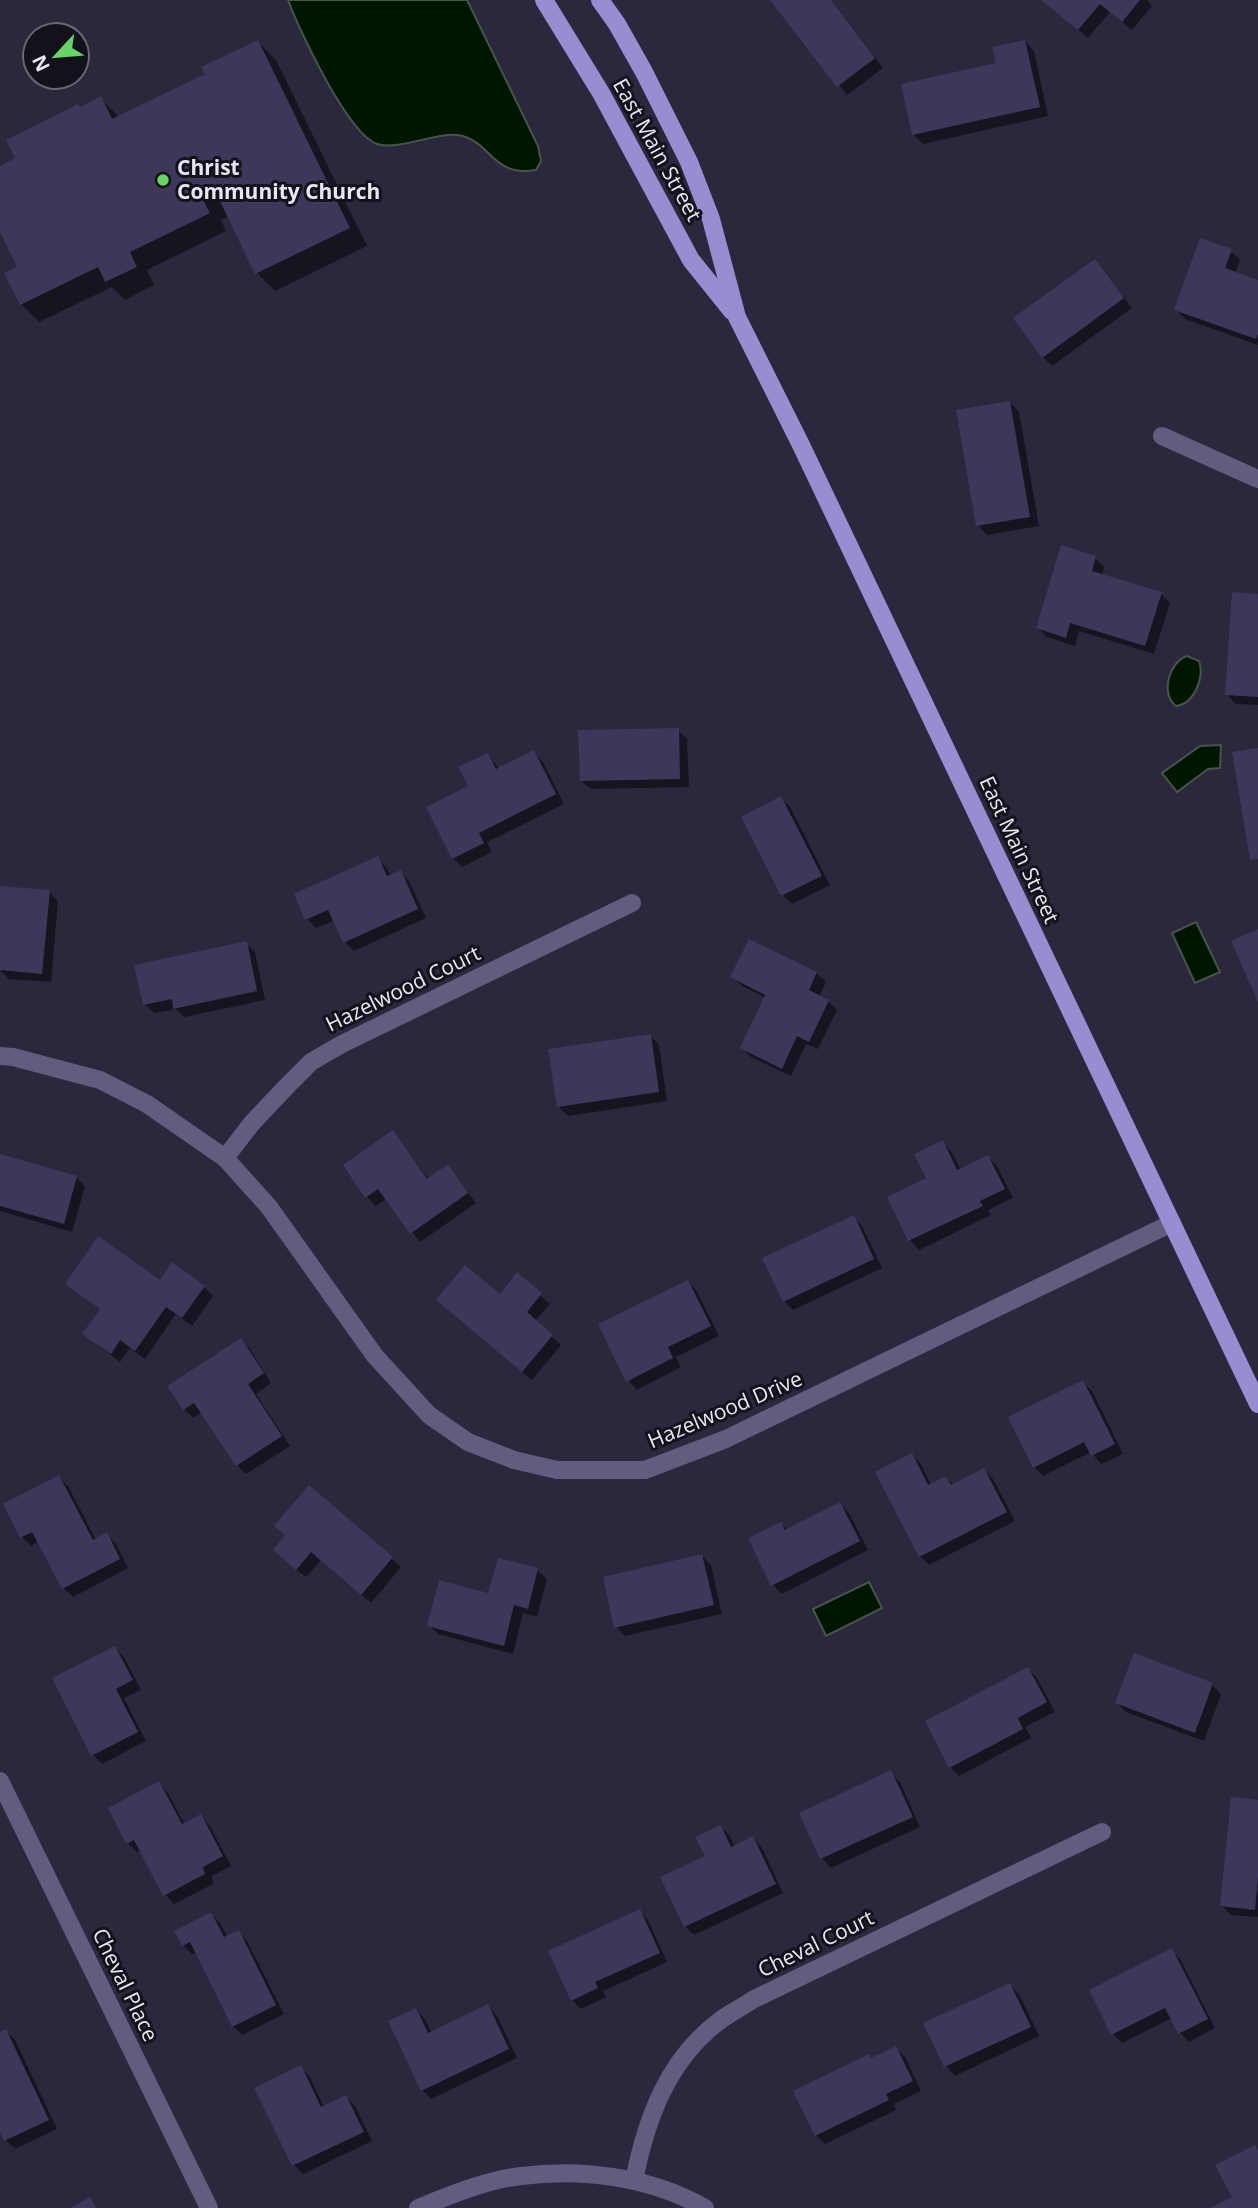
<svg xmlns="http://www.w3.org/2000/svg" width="1258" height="2208" viewBox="0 0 1258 2208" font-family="'Open Sans',sans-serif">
<rect width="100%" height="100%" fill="#2b273d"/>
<!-- water -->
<g fill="#001600" stroke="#46554a" stroke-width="2">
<path d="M 288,0 L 467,0 L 538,146 L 541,161 L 536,170 C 491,178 491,139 457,135 C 437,132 397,151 377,144 C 348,134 299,30 288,0 Z"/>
<path d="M 1187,656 L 1199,661 C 1205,677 1194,704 1176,706 C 1160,694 1169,662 1187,656 Z"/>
<polygon points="1221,745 1220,768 1208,769 1177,792 1162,773 1200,746"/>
<polygon points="1196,922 1220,972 1195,983 1172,933"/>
<polygon points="869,1582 882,1608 826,1636 813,1609"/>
</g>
<!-- shadow -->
<g fill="#0007">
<polygon points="772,0 831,0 883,68 847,95"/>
<polygon points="1043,0 1147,0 1152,6 1132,30 1110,12 1088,38"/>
<polygon points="1025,41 1034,51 1048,116 923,144 913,134"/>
<polygon points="258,42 276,60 367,246 275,291 257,273 229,216 221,220 226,231 147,270 154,285 125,300 112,287 39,322 21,304 20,268 0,228 0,168 17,159 80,109 101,99 119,117 207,75"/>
<polygon points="1231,251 1240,260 1235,273 1258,282 1258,345 1185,319 1176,309"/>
<polygon points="1095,261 1132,308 1052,366 1043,357"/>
<polygon points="1010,402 1019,412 1039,526 987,535 978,525"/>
<polygon points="1095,558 1104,567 1102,576 1161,594 1170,603 1154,654 1079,631 1075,646 1047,637 1038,628"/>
<polygon points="1258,595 1258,705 1236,704 1227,694"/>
<polygon points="678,730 687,739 689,787 591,789 581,780"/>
<polygon points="534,753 543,762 564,804 487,842 492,852 462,867 453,858 470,787 488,755 500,770"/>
<polygon points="781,798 790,807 830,885 792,904 783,895 743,817"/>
<polygon points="377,858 386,867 391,876 400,872 409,881 426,918 354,951 345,942 335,920 316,928 307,919"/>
<polygon points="0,888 49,892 58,901 51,982 9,979 0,970"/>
<polygon points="246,943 255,952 265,1000 184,1017 176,1009 154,1013 145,1004"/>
<polygon points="816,973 826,982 819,997 828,1001 837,1010 818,1049 806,1044 791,1076 751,1057 742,1048 766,998 742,986 733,977"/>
<polygon points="650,1035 659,1045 667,1101 568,1116 559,1107"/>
<polygon points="393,1132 429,1180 448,1167 476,1203 420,1242 387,1198 376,1206 367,1197"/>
<polygon points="942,1142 951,1151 961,1170 988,1157 997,1166 1013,1198 988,1210 991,1215 919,1250 910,1240 889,1198 929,1179"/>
<polygon points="0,1156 76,1177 85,1186 72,1232 0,1211"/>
<polygon points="853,1217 862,1226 882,1268 793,1310 784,1301"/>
<polygon points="518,1275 550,1304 535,1321 561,1345 532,1380 447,1309 500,1296"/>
<polygon points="688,1282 697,1291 719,1336 676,1357 681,1367 637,1390 628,1380"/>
<polygon points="67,1284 204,1287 213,1296 192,1326 176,1314 145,1359 130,1348 120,1362 84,1334 101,1310"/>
<polygon points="241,1340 250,1349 271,1383 256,1394 290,1446 246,1474 237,1465 202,1412 193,1418 184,1409"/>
<polygon points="1083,1382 1092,1391 1123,1454 1101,1464 1091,1452 1043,1476 1034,1467"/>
<polygon points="912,1455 921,1464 931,1485 946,1478 954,1485 984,1470 993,1479 1015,1521 929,1565 920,1556"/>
<polygon points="59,1477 68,1486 96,1540 107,1535 116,1544 128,1568 73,1597 63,1588 39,1541 31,1546 22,1537"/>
<polygon points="310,1488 401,1567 371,1603 321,1560 306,1577 284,1559 286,1536"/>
<polygon points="840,1504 849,1513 868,1550 782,1594 773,1585 781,1524 788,1530"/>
<polygon points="702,1556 711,1565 722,1614 625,1636 616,1627"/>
<polygon points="537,1570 547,1579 537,1617 523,1613 513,1654 438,1634 429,1625"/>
<polygon points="115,1648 124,1657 141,1690 124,1698 146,1741 102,1764 93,1755"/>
<polygon points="1028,1669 1037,1678 1055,1712 1025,1727 1031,1738 959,1776 950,1767"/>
<polygon points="1212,1685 1221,1694 1204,1741 1126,1712 1117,1703"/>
<polygon points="891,1773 900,1782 920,1827 831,1868 822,1858 801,1813"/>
<polygon points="159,1783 168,1793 185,1825 201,1817 210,1826 231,1866 212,1876 213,1884 174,1904 165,1894 141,1849 137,1852 128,1843"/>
<polygon points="1258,1802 1258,1917 1231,1915 1222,1906"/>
<polygon points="721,1827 730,1836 735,1847 753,1838 762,1848 783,1893 694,1935 685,1926 707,1857"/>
<polygon points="639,1911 648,1920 667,1962 603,1991 606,1997 581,2009 572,2000"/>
<polygon points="211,1914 220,1923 228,1938 238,1932 247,1941 284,2014 242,2035 233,2026 197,1952 192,1954 183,1945"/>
<polygon points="1171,1950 1180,1959 1215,2028 1189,2042 1180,2033 1172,2018 1122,2043 1113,2034 1091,1991"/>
<polygon points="1010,1985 1019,1994 1039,2036 955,2076 946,2066 926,2023"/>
<polygon points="488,2007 497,2016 517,2058 431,2099 422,2090 416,2010 425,2019 432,2033"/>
<polygon points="6,2031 15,2040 57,2129 15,2149 6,2140 0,2127 0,2034"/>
<polygon points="896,2048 905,2057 921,2091 894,2104 896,2110 825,2144 816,2135"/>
<polygon points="301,2068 310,2077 324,2107 346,2097 355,2106 372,2141 303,2174 294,2165"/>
</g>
<!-- building -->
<g fill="#3e375a">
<polygon points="770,0 831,0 875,58 837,87"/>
<polygon points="1041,0 1140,0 1122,22 1100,4 1078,30"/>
<polygon points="258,40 350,228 255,274 217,195 204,202 210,213 130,252 137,267 105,282 98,267 20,305 4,273 17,267 0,232 0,166 15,158 6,140 78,104 80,107 101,96 112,119 205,74 201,67"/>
<polygon points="1025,40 1040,107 912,135 901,84 996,63 992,47"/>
<polygon points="1200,238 1232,249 1225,268 1258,280 1258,334 1256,339 1174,310"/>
<polygon points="1095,259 1124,298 1042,358 1013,318"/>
<polygon points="1010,401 1030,517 976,526 956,410"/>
<polygon points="1061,545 1096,556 1092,571 1162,592 1145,646 1070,623 1066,638 1036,628"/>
<polygon points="1232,592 1258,594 1258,697 1225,695"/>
<polygon points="679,728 680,779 580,781 578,730"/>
<polygon points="1258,748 1258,859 1250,860 1232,752"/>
<polygon points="534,750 556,794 479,833 484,843 452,859 426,807 468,786 458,767 488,753 496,769"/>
<polygon points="781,796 822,876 781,896 741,817"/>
<polygon points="378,856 387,876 401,870 418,909 343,943 328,910 305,920 294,894"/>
<polygon points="0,886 50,890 42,974 0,970"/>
<polygon points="1258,929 1258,1002 1231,941"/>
<polygon points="749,939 817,972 809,990 829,1000 809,1042 797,1036 782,1069 740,1048 765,995 730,977"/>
<polygon points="247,941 257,991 173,1009 172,999 143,1005 134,965"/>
<polygon points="651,1034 659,1092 557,1107 548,1049"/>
<polygon points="393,1130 427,1179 448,1164 468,1193 410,1234 378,1189 365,1198 343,1165"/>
<polygon points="943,1140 957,1170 988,1155 1005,1189 980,1201 983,1206 908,1241 887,1197 926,1178 914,1154"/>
<polygon points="0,1154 77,1176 64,1224 0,1206"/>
<polygon points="854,1215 874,1259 783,1302 762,1258"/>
<polygon points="98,1236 160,1280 172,1262 205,1286 182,1318 166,1307 135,1351 120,1340 111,1354 82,1334 100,1309 65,1284"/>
<polygon points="465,1265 500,1294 517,1272 542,1293 527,1312 553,1335 522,1372 436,1300"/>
<polygon points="688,1280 711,1326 668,1347 673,1358 626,1382 598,1324"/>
<polygon points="241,1338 264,1373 248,1384 282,1436 236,1466 194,1403 183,1410 167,1386"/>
<polygon points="1083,1380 1115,1444 1091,1456 1084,1442 1033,1468 1008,1417"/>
<polygon points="912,1453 928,1485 946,1476 951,1485 984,1468 1007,1512 919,1557 875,1472"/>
<polygon points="59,1475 93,1540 107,1532 120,1559 62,1589 32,1532 20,1538 3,1504"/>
<polygon points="309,1485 393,1557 361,1595 311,1552 296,1570 273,1550 285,1535 274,1526"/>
<polygon points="840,1502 860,1541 771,1586 748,1538 781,1522 785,1530"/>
<polygon points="702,1554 714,1605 614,1628 603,1577"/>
<polygon points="498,1558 538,1568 528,1609 514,1605 504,1646 427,1626 439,1580 488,1593"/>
<polygon points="115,1646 133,1680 116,1689 138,1732 91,1756 52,1678"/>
<polygon points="1134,1653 1213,1683 1195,1733 1115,1703"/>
<polygon points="1028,1667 1047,1702 1018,1718 1023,1729 949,1768 925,1721"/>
<polygon points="891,1770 913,1817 820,1859 799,1813"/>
<polygon points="159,1781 182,1824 201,1814 223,1856 203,1867 205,1874 163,1896 134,1840 126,1844 108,1808"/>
<polygon points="1231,1797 1258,1800 1258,1877 1255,1910 1220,1906"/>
<polygon points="721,1825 731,1847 753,1836 776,1884 684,1927 660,1877 705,1856 695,1837"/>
<polygon points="640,1909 660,1953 595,1982 598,1988 571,2001 548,1951"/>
<polygon points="211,1912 224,1937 239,1930 276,2005 232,2027 190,1942 182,1946 174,1931"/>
<polygon points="1172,1948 1208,2019 1178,2034 1165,2008 1111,2035 1089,1990"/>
<polygon points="1010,1983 1031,2027 944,2067 923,2023"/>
<polygon points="488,2004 509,2049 421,2091 388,2021 416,2008 428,2033"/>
<polygon points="6,2029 49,2120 4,2141 0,2132 0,2032"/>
<polygon points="896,2046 913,2081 886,2094 889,2100 815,2136 793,2091 869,2054 871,2058"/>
<polygon points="301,2065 321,2107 346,2095 364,2132 292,2166 254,2088"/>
<polygon points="1255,2145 1258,2150 1258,2208 1211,2208 1232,2197 1215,2165"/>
<polygon points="90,2197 96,2208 70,2208"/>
</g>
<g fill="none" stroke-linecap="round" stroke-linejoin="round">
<!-- minor -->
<g stroke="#625c7e" stroke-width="18">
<polyline points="1162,436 1258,479"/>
<polyline points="0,1056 13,1057 100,1080 147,1104 225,1158 269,1207 375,1356 429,1415 468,1442 514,1460 557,1470 645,1470 726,1439 1172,1223"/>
<polyline points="225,1158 252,1123 287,1086 311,1062 342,1044 632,903"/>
<polyline points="0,1781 209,2208"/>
<path d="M 634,2181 C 646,2119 668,2058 722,2019 C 732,2012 744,2006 754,1999 L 1102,1832"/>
<path d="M 418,2208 C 451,2195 486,2180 521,2176 C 582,2168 651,2177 705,2208"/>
</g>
<!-- major -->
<g stroke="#998cd1" stroke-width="18">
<polyline points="544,0 601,93 691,260 732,311"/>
<polyline points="600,0 617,24 644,72 689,162 711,219 737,317 801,445 1258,1404"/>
</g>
</g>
<!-- markers -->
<circle fill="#66d466" stroke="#13121b" stroke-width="2.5" cx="163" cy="180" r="7"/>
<g text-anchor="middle" stroke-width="6" stroke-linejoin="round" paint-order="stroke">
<!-- street labels -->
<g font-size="21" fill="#e9e7f6" stroke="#13121b">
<text transform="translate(657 150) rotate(61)" y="7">East Main Street</text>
<text transform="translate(1019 850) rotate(65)" y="7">East Main Street</text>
<text transform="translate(403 989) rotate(-26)" y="7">Hazelwood Court</text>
<text transform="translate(725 1410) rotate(-23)" y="7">Hazelwood Drive</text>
<text transform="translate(816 1944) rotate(-26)" y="7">Cheval Court</text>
<text transform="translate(125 1985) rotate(64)" y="7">Cheval Place</text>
</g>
<!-- poi labels -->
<g font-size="21" font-weight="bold" fill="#e9e7f6" stroke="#13121b" text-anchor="start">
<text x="177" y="175">Christ<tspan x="177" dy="24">Community Church</tspan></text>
</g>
</g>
<!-- north arrow -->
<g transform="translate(56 56) rotate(244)"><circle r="33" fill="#13121b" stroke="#696773" stroke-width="2"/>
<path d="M0-5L12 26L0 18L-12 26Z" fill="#66d466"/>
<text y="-10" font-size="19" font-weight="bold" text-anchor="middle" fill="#e9e7f6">N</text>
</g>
</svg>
